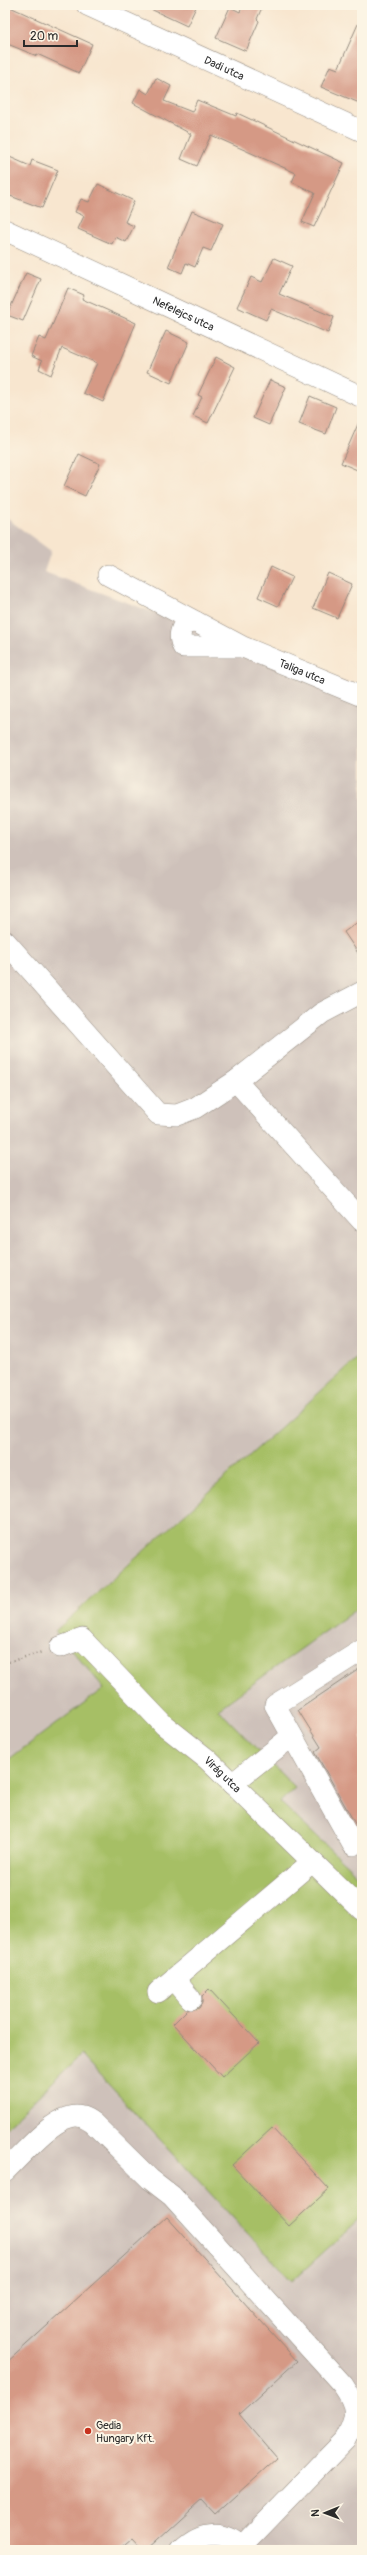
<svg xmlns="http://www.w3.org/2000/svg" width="367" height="2555" viewBox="0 0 367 2555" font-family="Pangolin,sans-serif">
<rect width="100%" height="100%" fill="#fcf5e5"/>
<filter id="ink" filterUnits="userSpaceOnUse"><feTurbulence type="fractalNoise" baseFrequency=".025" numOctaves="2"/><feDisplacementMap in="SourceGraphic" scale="8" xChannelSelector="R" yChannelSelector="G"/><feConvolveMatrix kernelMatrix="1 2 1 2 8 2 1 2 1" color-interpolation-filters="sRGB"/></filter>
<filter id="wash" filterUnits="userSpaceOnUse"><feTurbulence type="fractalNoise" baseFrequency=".012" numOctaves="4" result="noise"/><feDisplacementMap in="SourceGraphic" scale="16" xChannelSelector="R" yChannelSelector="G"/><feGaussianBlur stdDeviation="0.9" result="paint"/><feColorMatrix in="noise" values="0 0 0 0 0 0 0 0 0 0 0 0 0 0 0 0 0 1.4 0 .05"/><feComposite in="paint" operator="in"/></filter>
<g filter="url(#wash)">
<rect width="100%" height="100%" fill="#f8e6cf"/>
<!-- industrial -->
<g fill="#cec1ba">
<polygon points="5,517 51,551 44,572 362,689 362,1354 55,1630 105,1688 5,1762"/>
<polygon points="362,1605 362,1874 358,1877 280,1802 295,1788 218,1709"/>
<polygon points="81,2054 292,2280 362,2217 362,2550 5,2550 5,2128"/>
</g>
<!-- green -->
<polygon fill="#a6bf65" stroke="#687548" points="362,1354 362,1605 218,1709 295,1788 280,1802 358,1876 362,1874 362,2217 292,2281 81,2055 5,2128 5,1762 104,1688 55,1631"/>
<g id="blocks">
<!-- building -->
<g fill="#d59985">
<polygon points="142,5 197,5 187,26"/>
<polygon points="243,5 263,5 257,19 259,21 246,51 216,38 230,7 240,12"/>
<polygon points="10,7 92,44 79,73 37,54 37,56 5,43 5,19"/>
<polygon points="362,15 362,104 321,87 330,66 338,69"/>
<polygon points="156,78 171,86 164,101 192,112 197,100 236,116 237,113 344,163 314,227 302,222 315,193 292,182 296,173 211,135 197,166 181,159 191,134 133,103 140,89 148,94"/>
<polygon points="5,155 30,166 32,160 58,170 42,208 5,194"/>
<polygon points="98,184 134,201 125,222 134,226 126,242 115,237 112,244 78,229 84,216 75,212 81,199 89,202"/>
<polygon points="192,211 223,224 211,251 203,248 195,267 186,263 182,273 168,267"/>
<polygon points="274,258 292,266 279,294 334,317 328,333 271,309 266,320 237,307 251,277 262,282"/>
<polygon points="26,273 41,279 23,321 7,315"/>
<polygon points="68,288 84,295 82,299 136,323 103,402 83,393 97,363 62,348 51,375 39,369 42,361 31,356 39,337 46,340"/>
<polygon points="166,331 189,342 171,383 147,372"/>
<polygon points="216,357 235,367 208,423 193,416 202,397 198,395"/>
<polygon points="270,380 286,387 269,425 253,418"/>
<polygon points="310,396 336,407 326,434 299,424"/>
<polygon points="362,415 362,472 341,463"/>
<polygon points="79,454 100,464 85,496 64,486"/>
<polygon points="271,567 292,577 278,606 258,597"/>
<polygon points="328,573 352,584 337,618 313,608"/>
<polygon points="362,919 362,959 344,932"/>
<polygon points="362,1667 362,1836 315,1752 321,1747 298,1710"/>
<polygon points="209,1989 259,2043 222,2077 173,2024 187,2010 199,2008 202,2003 202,1996"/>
<polygon points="272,2128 329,2189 289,2226 232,2165"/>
<polygon points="167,2217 297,2361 239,2414 277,2458 215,2514 202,2500 147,2550 143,2550 132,2538 118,2550 5,2550 5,2364"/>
</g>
</g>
</g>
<g filter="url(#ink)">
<use href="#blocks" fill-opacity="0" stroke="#92887d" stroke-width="1"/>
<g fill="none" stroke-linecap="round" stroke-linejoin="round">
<defs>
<g id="minor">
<path id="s1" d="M 87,5 L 362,131"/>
<path id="s2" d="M 5,230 L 362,397"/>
<path id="s3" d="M 108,575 L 243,647 L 362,696"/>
<path d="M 196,622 L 185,623 C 179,632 179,638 183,647 L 241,647"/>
<polyline points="5,941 158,1114 177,1115 195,1108 236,1081 322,1013 362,992"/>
<polyline points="236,1081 362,1221"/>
<path id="s4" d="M 60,1647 L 82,1639 L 164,1725 L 207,1759 L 362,1910"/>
<polyline points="232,1784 292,1736"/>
<polyline points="353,1845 275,1705 362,1650"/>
<polyline points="174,1979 191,1999"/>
<polyline points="158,1992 312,1862"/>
<path d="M 5,2171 C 21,2156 49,2122 70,2117 C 79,2114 86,2118 93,2123 L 150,2179 L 172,2196 L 343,2385 C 358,2407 358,2416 345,2440 L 242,2546"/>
<path d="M 181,2550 C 202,2530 225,2528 246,2550"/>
</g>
</defs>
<!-- minor casing -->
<use href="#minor" stroke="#92887d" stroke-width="22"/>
<!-- path -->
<polyline stroke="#92887d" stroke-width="2.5" stroke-dasharray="1 3" stroke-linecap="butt" points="5,1663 42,1652"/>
<!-- minor -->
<use href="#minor" stroke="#fff" stroke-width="21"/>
</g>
</g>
<!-- markers -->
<circle fill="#c8321e" stroke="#fcf5e5" stroke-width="1.5" cx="88" cy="2431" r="4"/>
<g text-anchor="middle" stroke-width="4" stroke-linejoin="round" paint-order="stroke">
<!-- street labels -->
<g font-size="11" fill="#2b2b2b" stroke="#fcf5e5">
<text dy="4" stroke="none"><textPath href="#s1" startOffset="151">Dadi utca</textPath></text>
<text dy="4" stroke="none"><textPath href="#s2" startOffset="197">Nefelejcs utca</textPath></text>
<text dy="4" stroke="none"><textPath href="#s3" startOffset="217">Taliga utca</textPath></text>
<text dy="4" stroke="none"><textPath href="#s4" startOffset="219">Virág utca</textPath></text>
</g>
<!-- poi labels -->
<g font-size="11" fill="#2b2b2b" stroke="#fcf5e5" text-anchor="start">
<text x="96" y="2429">Gedia<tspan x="96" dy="13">Hungary Kft.</tspan></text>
</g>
</g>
<!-- margin -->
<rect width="367" height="2555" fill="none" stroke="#fcf5e5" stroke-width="20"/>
<!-- north arrow -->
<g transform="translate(325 2513) rotate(269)" stroke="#fcf5e5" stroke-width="3" paint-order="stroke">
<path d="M0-3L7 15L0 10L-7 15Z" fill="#2b2b2b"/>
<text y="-6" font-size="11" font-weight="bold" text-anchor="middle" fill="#2b2b2b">N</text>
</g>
<!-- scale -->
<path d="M24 40v6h53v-6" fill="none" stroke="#2b2b2b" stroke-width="2"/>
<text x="30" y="40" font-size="12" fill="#2b2b2b" stroke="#fcf5e5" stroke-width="3" paint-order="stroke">20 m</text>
</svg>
